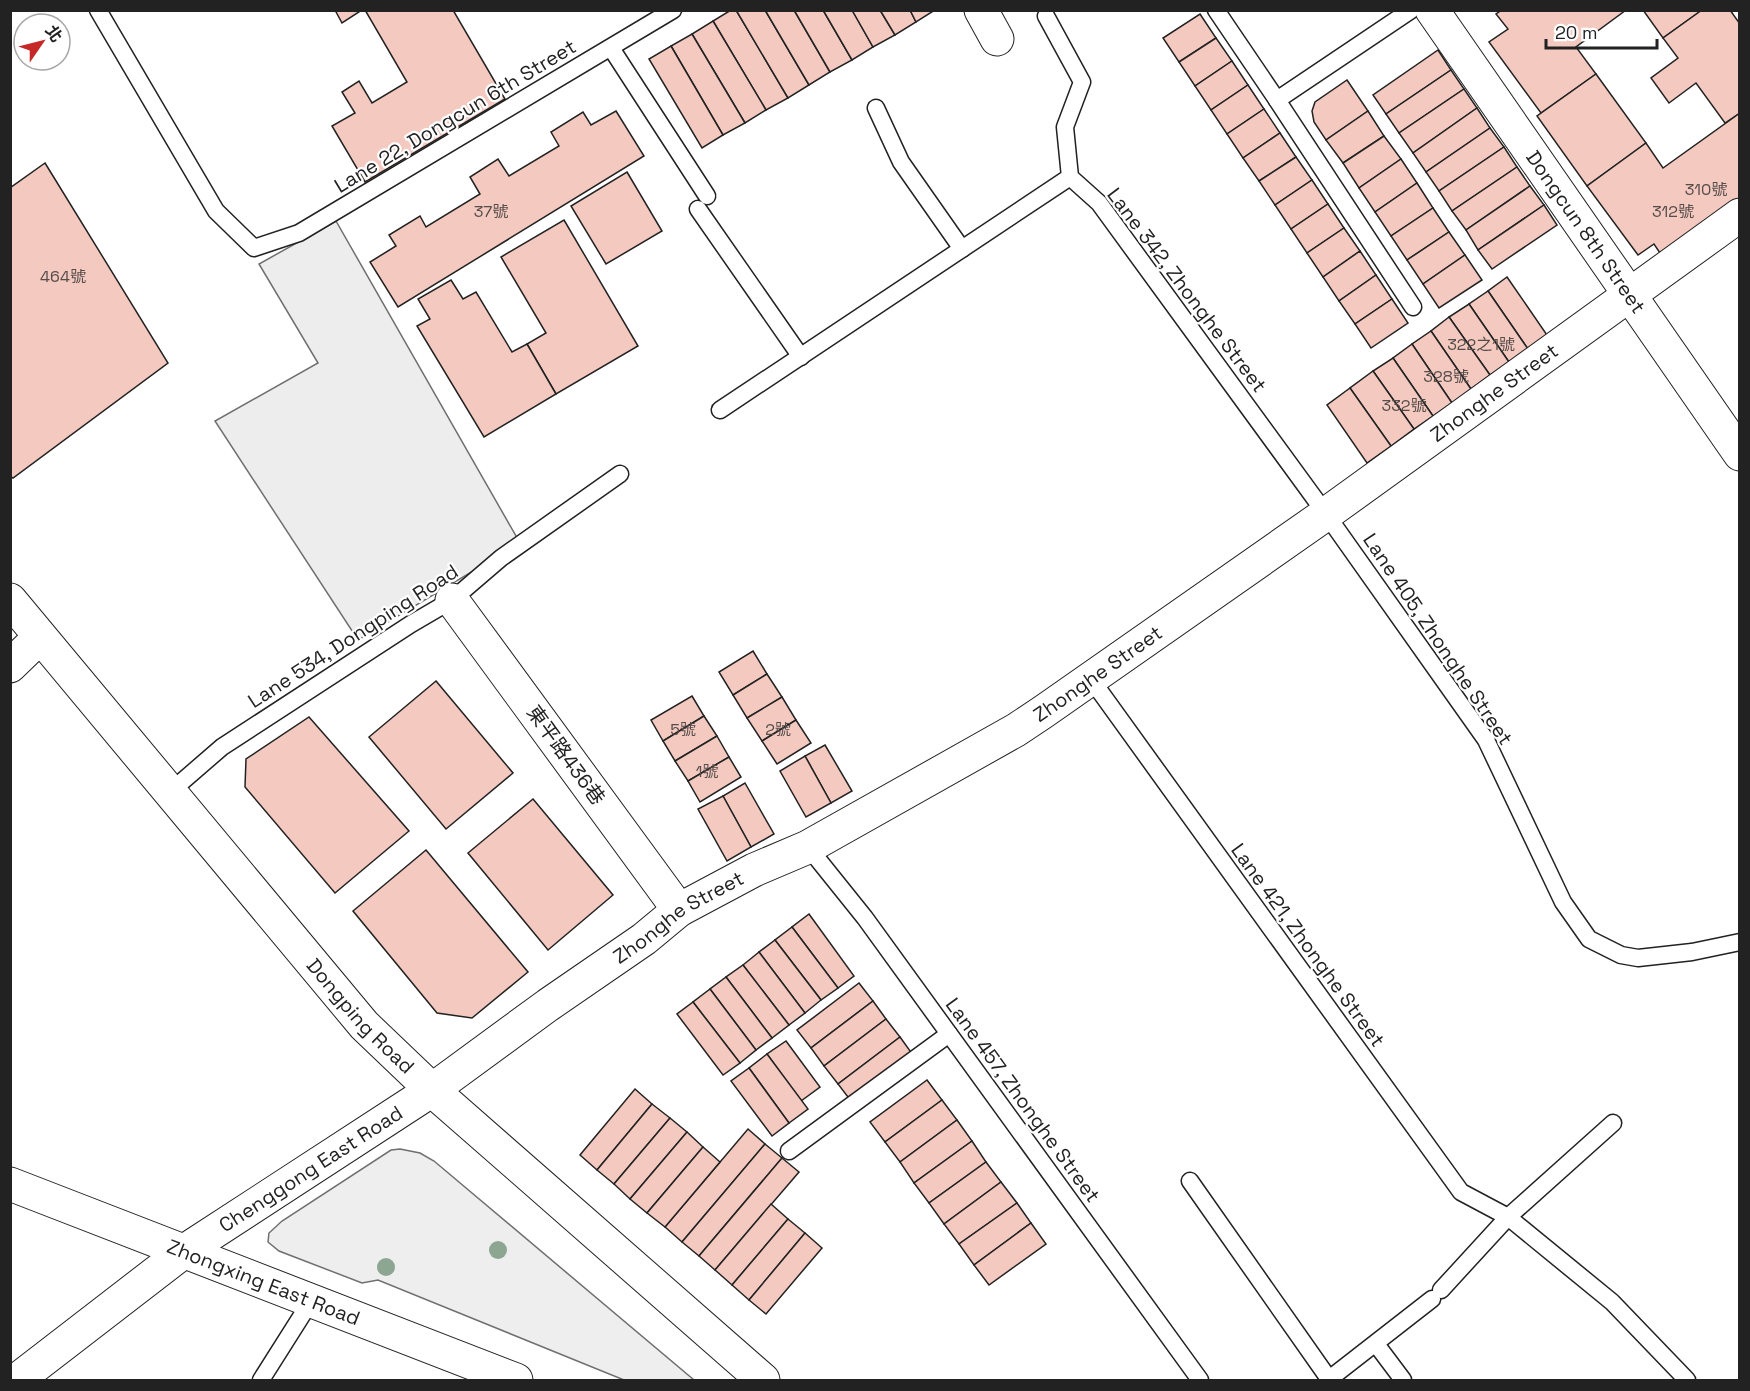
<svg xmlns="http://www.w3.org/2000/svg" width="1750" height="1391" viewBox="0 0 1750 1391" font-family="'Space Grotesk','Noto Sans TC',sans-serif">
<rect width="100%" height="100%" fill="#fff"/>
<!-- green -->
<polygon fill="#eee" stroke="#6f6f6f" stroke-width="1.5" points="400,1149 420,1153 434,1161 694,1380 624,1380 378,1280 362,1283 279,1251 268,1242 269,1233 282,1221 391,1150"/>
<!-- parking -->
<polygon fill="#ededed" stroke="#6f6f6f" stroke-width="1.5" points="336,221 520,543 358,640 215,421 318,363 259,264"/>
<!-- building -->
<g fill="#f3c9c0" stroke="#222" stroke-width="1.5">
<polygon points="335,10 362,10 342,23"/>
<polygon points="365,10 453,10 505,99 365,182 332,126 355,113 342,92 359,81 372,103 407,82"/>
<polygon points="731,10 736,10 788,98 766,110 713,21"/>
<polygon points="736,10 765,10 809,85 788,98"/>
<polygon points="765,10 794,10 830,72 809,85"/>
<polygon points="794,10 823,10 852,60 830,72"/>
<polygon points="823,10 852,10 873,47 852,60"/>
<polygon points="852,10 880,10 895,35 873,47"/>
<polygon points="880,10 910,10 916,22 895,35"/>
<polygon points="910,10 935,10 916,22"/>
<polygon points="1502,10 1626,10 1576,47 1596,74 1541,113 1489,42 1508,29 1496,14"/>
<polygon points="1643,10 1702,10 1663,38"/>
<polygon points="1702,10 1730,10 1740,24 1740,113 1725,123 1696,83 1669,103 1651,78 1678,58 1663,38"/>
<polygon points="1200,14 1216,38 1179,62 1163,38"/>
<polygon points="713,21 766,110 745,123 692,34"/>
<polygon points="692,34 745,123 723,135 671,46"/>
<polygon points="1216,38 1232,61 1195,86 1179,62"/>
<polygon points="671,46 723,135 702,148 649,59"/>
<polygon points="1438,50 1451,70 1386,114 1373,95"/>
<polygon points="1232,61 1248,85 1211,110 1195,86"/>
<polygon points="1451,70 1464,89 1399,133 1386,114"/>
<polygon points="1596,74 1646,143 1587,186 1537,116"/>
<polygon points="1347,80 1368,111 1326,140 1314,122 1312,111 1315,102"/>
<polygon points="1248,85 1264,109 1227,134 1211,110"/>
<polygon points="1464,89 1477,108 1413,153 1399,133"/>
<polygon points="1477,108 1490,128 1426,172 1413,153"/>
<polygon points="1264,109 1280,133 1243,158 1227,134"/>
<polygon points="616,111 644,156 398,307 370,262 396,246 389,235 420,216 426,227 480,194 470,177 498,159 509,176 559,146 551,132 583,112 591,125"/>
<polygon points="1368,111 1384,136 1343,163 1326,140"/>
<polygon points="1740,113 1740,209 1666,262 1654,244 1638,255 1587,186 1646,143 1663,168"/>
<polygon points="1490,128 1504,147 1439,191 1426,172"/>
<polygon points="1280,133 1296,157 1259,181 1243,158"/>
<polygon points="1384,136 1401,159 1359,188 1343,163"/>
<polygon points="1504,147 1517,167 1452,211 1439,191"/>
<polygon points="1296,157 1312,180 1275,205 1259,181"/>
<polygon points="1401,159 1417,183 1375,212 1359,188"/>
<polygon points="45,163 168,363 13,478 10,476 10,188"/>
<polygon points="1517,167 1530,186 1466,230 1452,211"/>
<polygon points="627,172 662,231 606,264 571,206"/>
<polygon points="1312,180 1328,204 1291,229 1275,205"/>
<polygon points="1417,183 1433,208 1391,236 1375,212"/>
<polygon points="1530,186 1544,205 1478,250 1466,230"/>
<polygon points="1328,204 1344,228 1307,253 1291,229"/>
<polygon points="1544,205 1557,225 1492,269 1478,250"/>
<polygon points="1433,208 1449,232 1407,260 1391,236"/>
<polygon points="564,220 638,346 556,394 527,344 546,333 501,257"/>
<polygon points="1344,228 1360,251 1323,277 1307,253"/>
<polygon points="1449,232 1465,255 1423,284 1407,260"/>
<polygon points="1360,251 1376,275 1339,301 1323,277"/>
<polygon points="1465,255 1482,280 1439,308 1423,284"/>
<polygon points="1376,275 1392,299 1355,324 1339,301"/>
<polygon points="1507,277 1547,335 1528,349 1488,291"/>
<polygon points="451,280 463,299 476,292 512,352 527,344 556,394 484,437 417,326 430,319 418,299"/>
<polygon points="1488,291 1528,349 1509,362 1469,304"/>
<polygon points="1392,299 1408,323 1371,348 1355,324"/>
<polygon points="1469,304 1509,362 1490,375 1449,317"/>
<polygon points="1449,317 1490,375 1471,389 1431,331"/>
<polygon points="1431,331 1471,389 1452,403 1412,344"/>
<polygon points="1412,344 1452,403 1433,416 1393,358"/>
<polygon points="1393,358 1433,416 1414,429 1373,371"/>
<polygon points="1373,371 1414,429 1391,446 1350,388"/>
<polygon points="1350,388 1391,446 1367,463 1327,405"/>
<polygon points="753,651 767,674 733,695 719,672"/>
<polygon points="767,674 782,697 747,718 733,695"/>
<polygon points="436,681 513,773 446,829 369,737"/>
<polygon points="692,696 704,716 663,741 651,720"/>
<polygon points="782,697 796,720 762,741 747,718"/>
<polygon points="704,716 717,736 675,761 663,741"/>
<polygon points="309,717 409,831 335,893 245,787 246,759"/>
<polygon points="796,720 811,743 777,764 762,741"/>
<polygon points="717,736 729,757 688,781 675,761"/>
<polygon points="825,745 852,791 831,803 805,756"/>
<polygon points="805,756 831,803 806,817 780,771"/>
<polygon points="729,757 741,777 700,802 688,781"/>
<polygon points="745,783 774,834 751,847 723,796"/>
<polygon points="723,796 751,847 727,861 698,809"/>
<polygon points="533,799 613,895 548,950 468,853"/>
<polygon points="426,850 528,972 472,1018 437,1013 353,911"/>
<polygon points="809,914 854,976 838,988 792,927"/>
<polygon points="792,927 838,988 821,1000 775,940"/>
<polygon points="775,940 821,1000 805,1013 759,952"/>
<polygon points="759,952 805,1013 789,1025 743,965"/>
<polygon points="743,965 789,1025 772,1038 726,977"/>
<polygon points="726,977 772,1038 756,1050 710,989"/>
<polygon points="859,983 873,1001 811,1048 797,1030"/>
<polygon points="710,989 756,1050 740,1063 693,1002"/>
<polygon points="873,1001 886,1019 824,1066 811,1048"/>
<polygon points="693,1002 740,1063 723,1075 677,1014"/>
<polygon points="886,1019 900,1037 838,1084 824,1066"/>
<polygon points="900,1037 913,1055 851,1101 838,1084"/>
<polygon points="786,1041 820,1087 801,1101 767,1054"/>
<polygon points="767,1054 808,1109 789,1123 749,1068"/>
<polygon points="749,1068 789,1123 772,1136 731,1081"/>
<polygon points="927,1080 942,1100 885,1142 870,1122"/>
<polygon points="635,1089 652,1104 597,1170 580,1155"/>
<polygon points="942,1100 957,1120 900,1162 885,1142"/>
<polygon points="652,1104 670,1118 614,1184 597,1170"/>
<polygon points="670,1118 687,1132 630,1199 614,1184"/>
<polygon points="957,1120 972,1141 914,1183 900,1162"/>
<polygon points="748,1129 765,1144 682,1242 665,1227"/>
<polygon points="687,1132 703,1147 647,1213 630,1199"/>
<polygon points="972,1141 986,1162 929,1203 914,1183"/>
<polygon points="765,1144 782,1158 699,1256 682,1242"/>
<polygon points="703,1147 720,1162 665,1227 647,1213"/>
<polygon points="782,1158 799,1172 715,1270 699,1256"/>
<polygon points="986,1162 1001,1182 944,1224 929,1203"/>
<polygon points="1001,1182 1017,1203 959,1244 944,1224"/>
<polygon points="1017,1203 1031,1223 974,1265 959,1244"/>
<polygon points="771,1204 788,1219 732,1285 715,1270"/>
<polygon points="788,1219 805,1233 749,1300 732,1285"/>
<polygon points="1031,1223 1046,1244 989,1285 974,1265"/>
<polygon points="805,1233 822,1248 766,1314 749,1300"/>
</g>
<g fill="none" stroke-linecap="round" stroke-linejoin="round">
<defs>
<g id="service">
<polyline points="98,10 216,211 254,248 299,233 673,10"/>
<polyline points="1216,10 1277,100"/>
<polyline points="1411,10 1277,100 1413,307"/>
<polyline points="1046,16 1082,82 1065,127 1070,177 1099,203 1326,514 1486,740 1563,902 1589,939 1621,955 1638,958 1692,952 1740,942"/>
<polyline points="611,48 707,196"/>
<polyline points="876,108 901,162 962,249"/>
<polyline points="698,209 801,357"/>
<polyline points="720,410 1070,177"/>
<polyline points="1091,679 1461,1192 1508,1217 1612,1302 1687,1380"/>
<polyline points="170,792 222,747 411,624 452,600 501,558 620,474"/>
<polyline points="808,847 865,918 1200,1380"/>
<polyline points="789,1151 949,1034"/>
<polyline points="1190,1181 1329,1379"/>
<polyline points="1441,1290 1508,1217 1613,1123"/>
<polyline points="1376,1344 1403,1380"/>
<polyline points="261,1380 311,1301"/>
<polyline points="1328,1380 1432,1299"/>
</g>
<g id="minor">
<polyline points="981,10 997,39"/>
<path id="s1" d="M 1432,10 L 1740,454"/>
<polyline points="452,600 679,910"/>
<polyline points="10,666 40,637"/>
<path id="s2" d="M 17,1380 L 183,1252 L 432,1090 L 548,1005 L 644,939 L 679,910 L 754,870 L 808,847 L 1016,730 L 1043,712 L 1326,514 L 1740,215"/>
</g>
<g id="tertiary">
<path id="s3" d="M 10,600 L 364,1025 L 432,1090 L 763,1380"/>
</g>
<g id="secondary">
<path id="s4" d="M 10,1184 L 516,1380"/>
</g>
</defs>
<!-- service casing -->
<use href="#service" stroke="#222" stroke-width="19"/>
<!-- minor casing -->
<use href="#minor" stroke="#222" stroke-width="35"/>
<!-- tertiary casing -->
<use href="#tertiary" stroke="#222" stroke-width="35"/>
<!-- secondary casing -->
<use href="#secondary" stroke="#222" stroke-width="35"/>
<!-- service -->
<use href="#service" stroke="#fff" stroke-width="16"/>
<!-- minor -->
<use href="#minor" stroke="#fff" stroke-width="33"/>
<!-- tertiary -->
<use href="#tertiary" stroke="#fff" stroke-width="33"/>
<!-- secondary -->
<use href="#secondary" stroke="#fff" stroke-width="33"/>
</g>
<!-- trees -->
<g fill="#8da692">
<circle cx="498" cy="1250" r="9"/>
<circle cx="386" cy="1267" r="9"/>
</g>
<g text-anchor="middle" stroke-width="4.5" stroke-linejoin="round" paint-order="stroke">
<!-- number labels -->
<g font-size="16" fill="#564c4a">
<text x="1706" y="195">310號</text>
<text x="491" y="217">37號</text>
<text x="1673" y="217">312號</text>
<text x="63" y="282">464號</text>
<text x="1481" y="350">322之1號</text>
<text x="1446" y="382">328號</text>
<text x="1404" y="411">332號</text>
<text x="683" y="735">5號</text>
<text x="778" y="735">2號</text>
<text x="707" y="777">1號</text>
</g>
<!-- street labels -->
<g font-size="20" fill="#222" stroke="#fff">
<text transform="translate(455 116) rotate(-31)" y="7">Lane 22, Dongcun 6th Street</text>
<text dy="7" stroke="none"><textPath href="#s1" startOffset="270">Dongcun 8th Street</textPath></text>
<text transform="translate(1187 290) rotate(53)" y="7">Lane 342, Zhonghe Street</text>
<text dy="7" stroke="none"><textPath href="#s2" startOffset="1780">Zhonghe Street</textPath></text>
<text transform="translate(353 636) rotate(-33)" y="7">Lane 534, Dongping Road</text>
<text transform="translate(1438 639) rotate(56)" y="7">Lane 405, Zhonghe Street</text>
<text dy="7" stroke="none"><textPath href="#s2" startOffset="1294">Zhonghe Street</textPath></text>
<text transform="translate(566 755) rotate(54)" y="7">東平路436巷</text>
<text dy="7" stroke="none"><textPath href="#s2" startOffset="808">Zhonghe Street</textPath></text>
<text transform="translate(1308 945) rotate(54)" y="7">Lane 421, Zhonghe Street</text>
<text dy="7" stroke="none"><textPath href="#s3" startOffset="544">Dongping Road</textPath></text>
<text transform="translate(1023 1100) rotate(54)" y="7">Lane 457, Zhonghe Street</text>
<text dy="7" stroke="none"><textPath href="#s2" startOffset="362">Chenggong East Road</textPath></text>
<text dy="7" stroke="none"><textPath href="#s4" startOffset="272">Zhongxing East Road</textPath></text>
</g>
</g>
<!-- border -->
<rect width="1750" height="1391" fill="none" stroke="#222222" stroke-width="24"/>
<!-- north arrow -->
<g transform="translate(42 42) rotate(55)"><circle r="28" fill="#ffffff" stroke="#a7a7a7" stroke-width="1.5"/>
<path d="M0-4.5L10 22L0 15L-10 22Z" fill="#c62828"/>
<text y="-9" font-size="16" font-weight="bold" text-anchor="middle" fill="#222222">北</text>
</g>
<!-- scale -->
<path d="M1546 39v9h111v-9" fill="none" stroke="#222222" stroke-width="3"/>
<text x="1555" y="39" font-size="18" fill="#222222" stroke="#ffffff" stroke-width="4.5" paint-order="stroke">20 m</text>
</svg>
